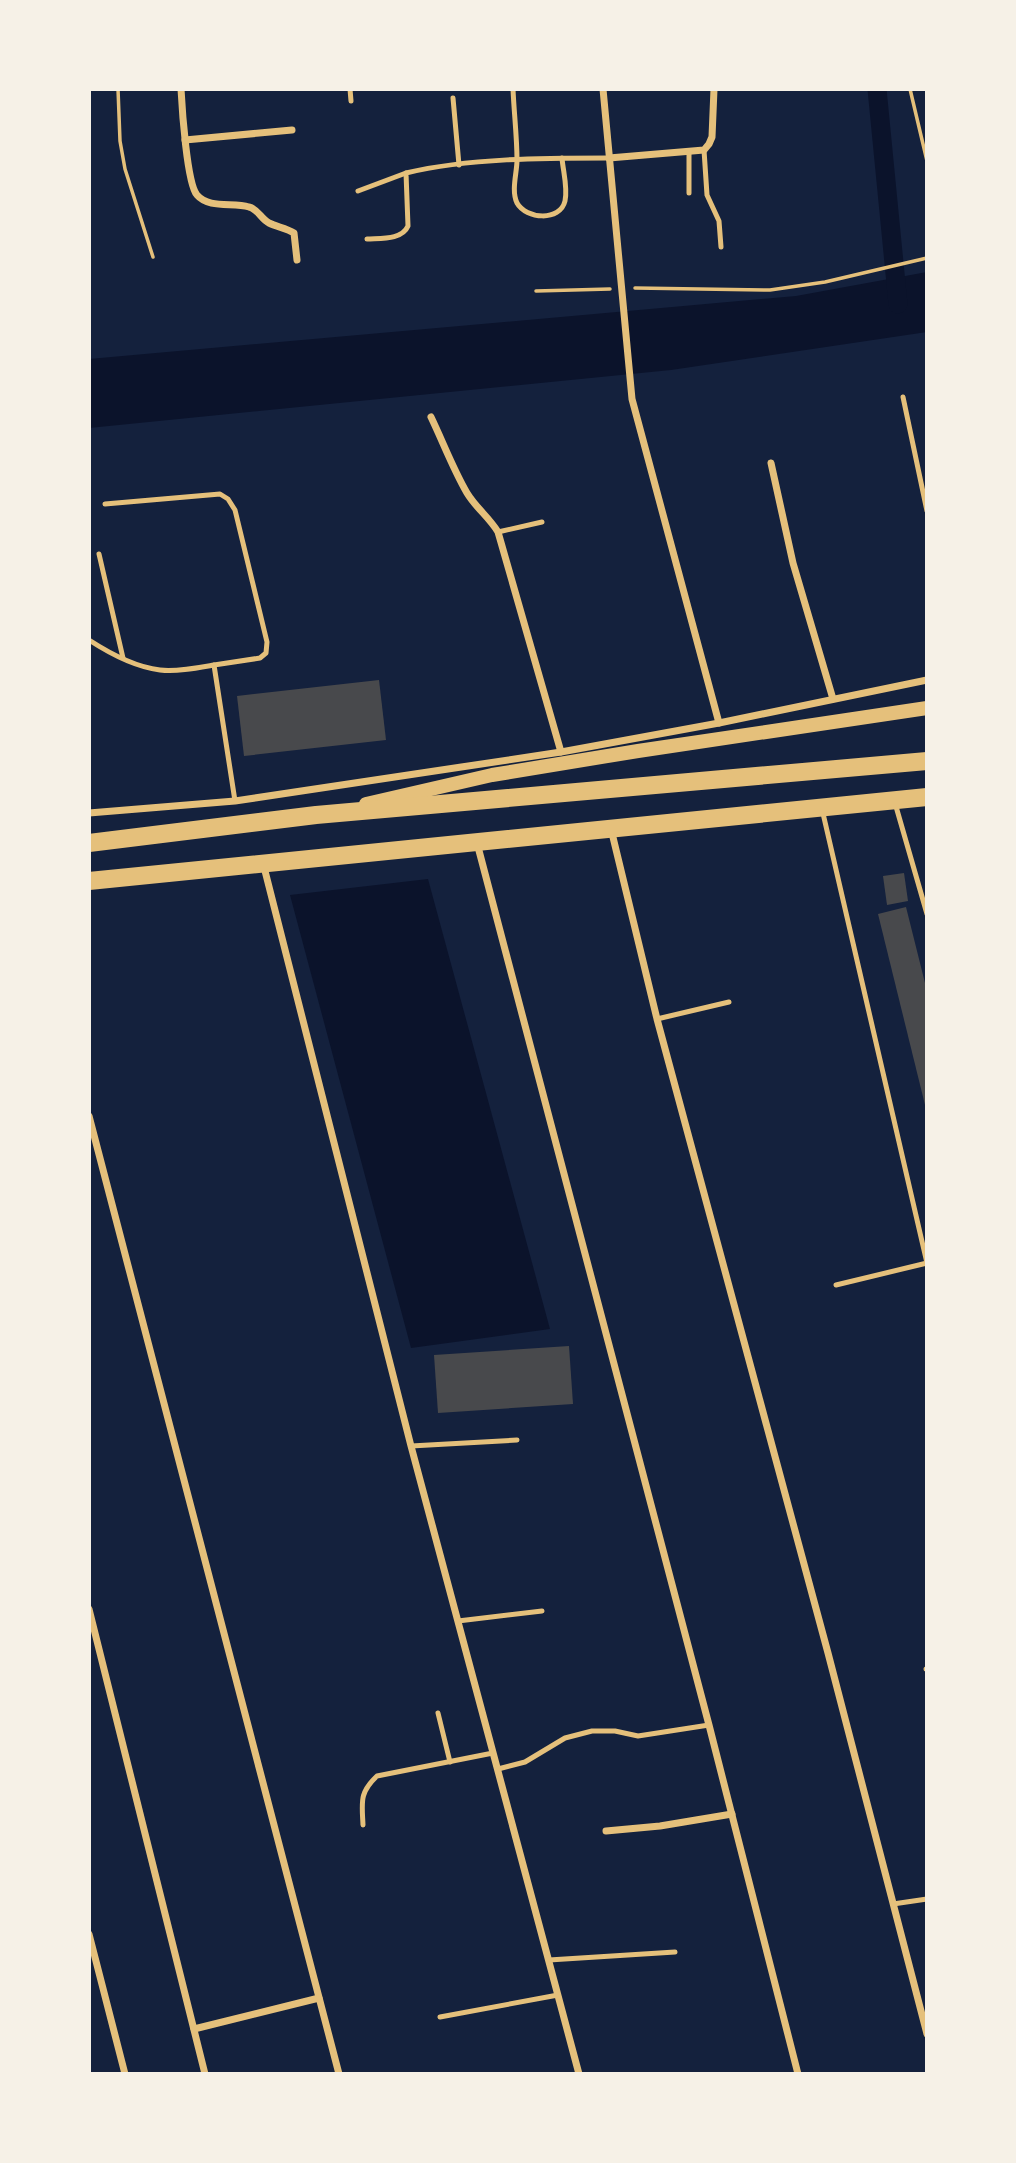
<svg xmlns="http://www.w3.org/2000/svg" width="1016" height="2163" viewBox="0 0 1016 2163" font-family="Rubik,sans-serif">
<rect width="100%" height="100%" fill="#14213d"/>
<!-- water -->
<g fill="#0b132b">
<polygon points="927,272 927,332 671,370 89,428 89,359 796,296"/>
<polygon points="428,879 550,1329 411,1348 290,895"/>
</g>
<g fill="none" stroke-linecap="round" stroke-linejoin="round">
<!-- canal -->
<polyline stroke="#0b132b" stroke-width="19" points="877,89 898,304"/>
</g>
<!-- building -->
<g fill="#48494c">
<polygon points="379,680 386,740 244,756 237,696"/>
<polygon points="904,873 908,901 887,905 883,876"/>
<polygon points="906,907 927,991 926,1109 878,914"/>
<polygon points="569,1346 573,1404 438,1413 434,1355"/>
</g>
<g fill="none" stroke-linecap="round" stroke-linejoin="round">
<!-- path -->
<g stroke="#e5c07b" stroke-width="3.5">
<polyline points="118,89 120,141 125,169 153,257"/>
<polyline points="910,89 927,161"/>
<polyline points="635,288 770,290 825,282 927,258"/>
<polyline points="536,291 610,289"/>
</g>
<!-- service -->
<g stroke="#e5c07b" stroke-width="5">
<polyline points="350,89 351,101"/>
<path d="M 513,89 C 514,113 517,137 517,160 C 517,173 511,190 517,203 C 526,219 560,222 565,201 C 568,188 563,171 562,158"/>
<polyline points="453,98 459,165"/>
<polyline points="704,150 707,195 719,221 721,247"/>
<polyline points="358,191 406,173"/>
<polyline points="689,193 689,152"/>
<path d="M 367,239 C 381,238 402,240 408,226 L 406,173 C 469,158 544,158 609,158"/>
<polyline points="903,397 927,511"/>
<polyline points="105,504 220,494 228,499 235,510 267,642 266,653 260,658 214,665 235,801"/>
<polyline points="498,532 542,522"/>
<polyline points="99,554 123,658"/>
<path d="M 89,640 C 109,653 135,667 160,670 C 177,672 197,668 214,665"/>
<polyline points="895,803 927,914"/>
<polyline points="822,809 927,1263"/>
<polyline points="657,1019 729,1002"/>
<polyline points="836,1285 927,1263"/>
<polyline points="411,1446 517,1440"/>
<polyline points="458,1621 542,1611"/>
<polyline points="926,1669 927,1669"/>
<polyline points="438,1713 450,1762"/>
<polyline points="498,1769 525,1762 565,1738 592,1731 615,1731 638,1736 709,1725"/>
<path d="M 363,1825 C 362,1802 359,1793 377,1776 L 493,1753"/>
<polyline points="893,1904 927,1899"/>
<polyline points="549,1960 675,1952"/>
<polyline points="440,2017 558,1995"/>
</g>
<!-- minor -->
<g stroke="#e5c07b" stroke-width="7">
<path d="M 181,89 C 182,108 187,184 197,195 C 209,209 233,202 249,207 C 258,209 261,219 269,223 C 277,227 286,228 294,233 L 297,260"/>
<polyline points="603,89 632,399 719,723"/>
<polyline points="185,140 292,130"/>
<polyline points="609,158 704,150 709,144 712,137 714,89"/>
<path d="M 431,417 C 443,442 453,469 467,493 C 476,508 489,517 498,532 L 561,752"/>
<polyline points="771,463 793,563 833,699"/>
<polyline points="89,813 235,801 561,752 719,723 927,680"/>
<polyline points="611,829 657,1019 828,1653 927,2034"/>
<polyline points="477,843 709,1725 798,2074"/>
<polyline points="263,863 411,1446 579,2074"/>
<polyline points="89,1116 339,2074"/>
<polyline points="89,1609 205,2074"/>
<polyline points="606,1831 660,1826 732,1814"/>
<polyline points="89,1934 125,2074"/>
<polyline points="194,2029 319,1998"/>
</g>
<!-- secondary -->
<polyline stroke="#e5c07b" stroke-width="14" points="366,804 492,775 638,751 927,708"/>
<!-- primary -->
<g stroke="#e5c07b" stroke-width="18">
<polyline points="89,843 316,815 927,761"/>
<polyline points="89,881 927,797"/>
</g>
</g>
<!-- border -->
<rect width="1016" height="2163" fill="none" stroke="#f6f1e7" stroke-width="182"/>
</svg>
